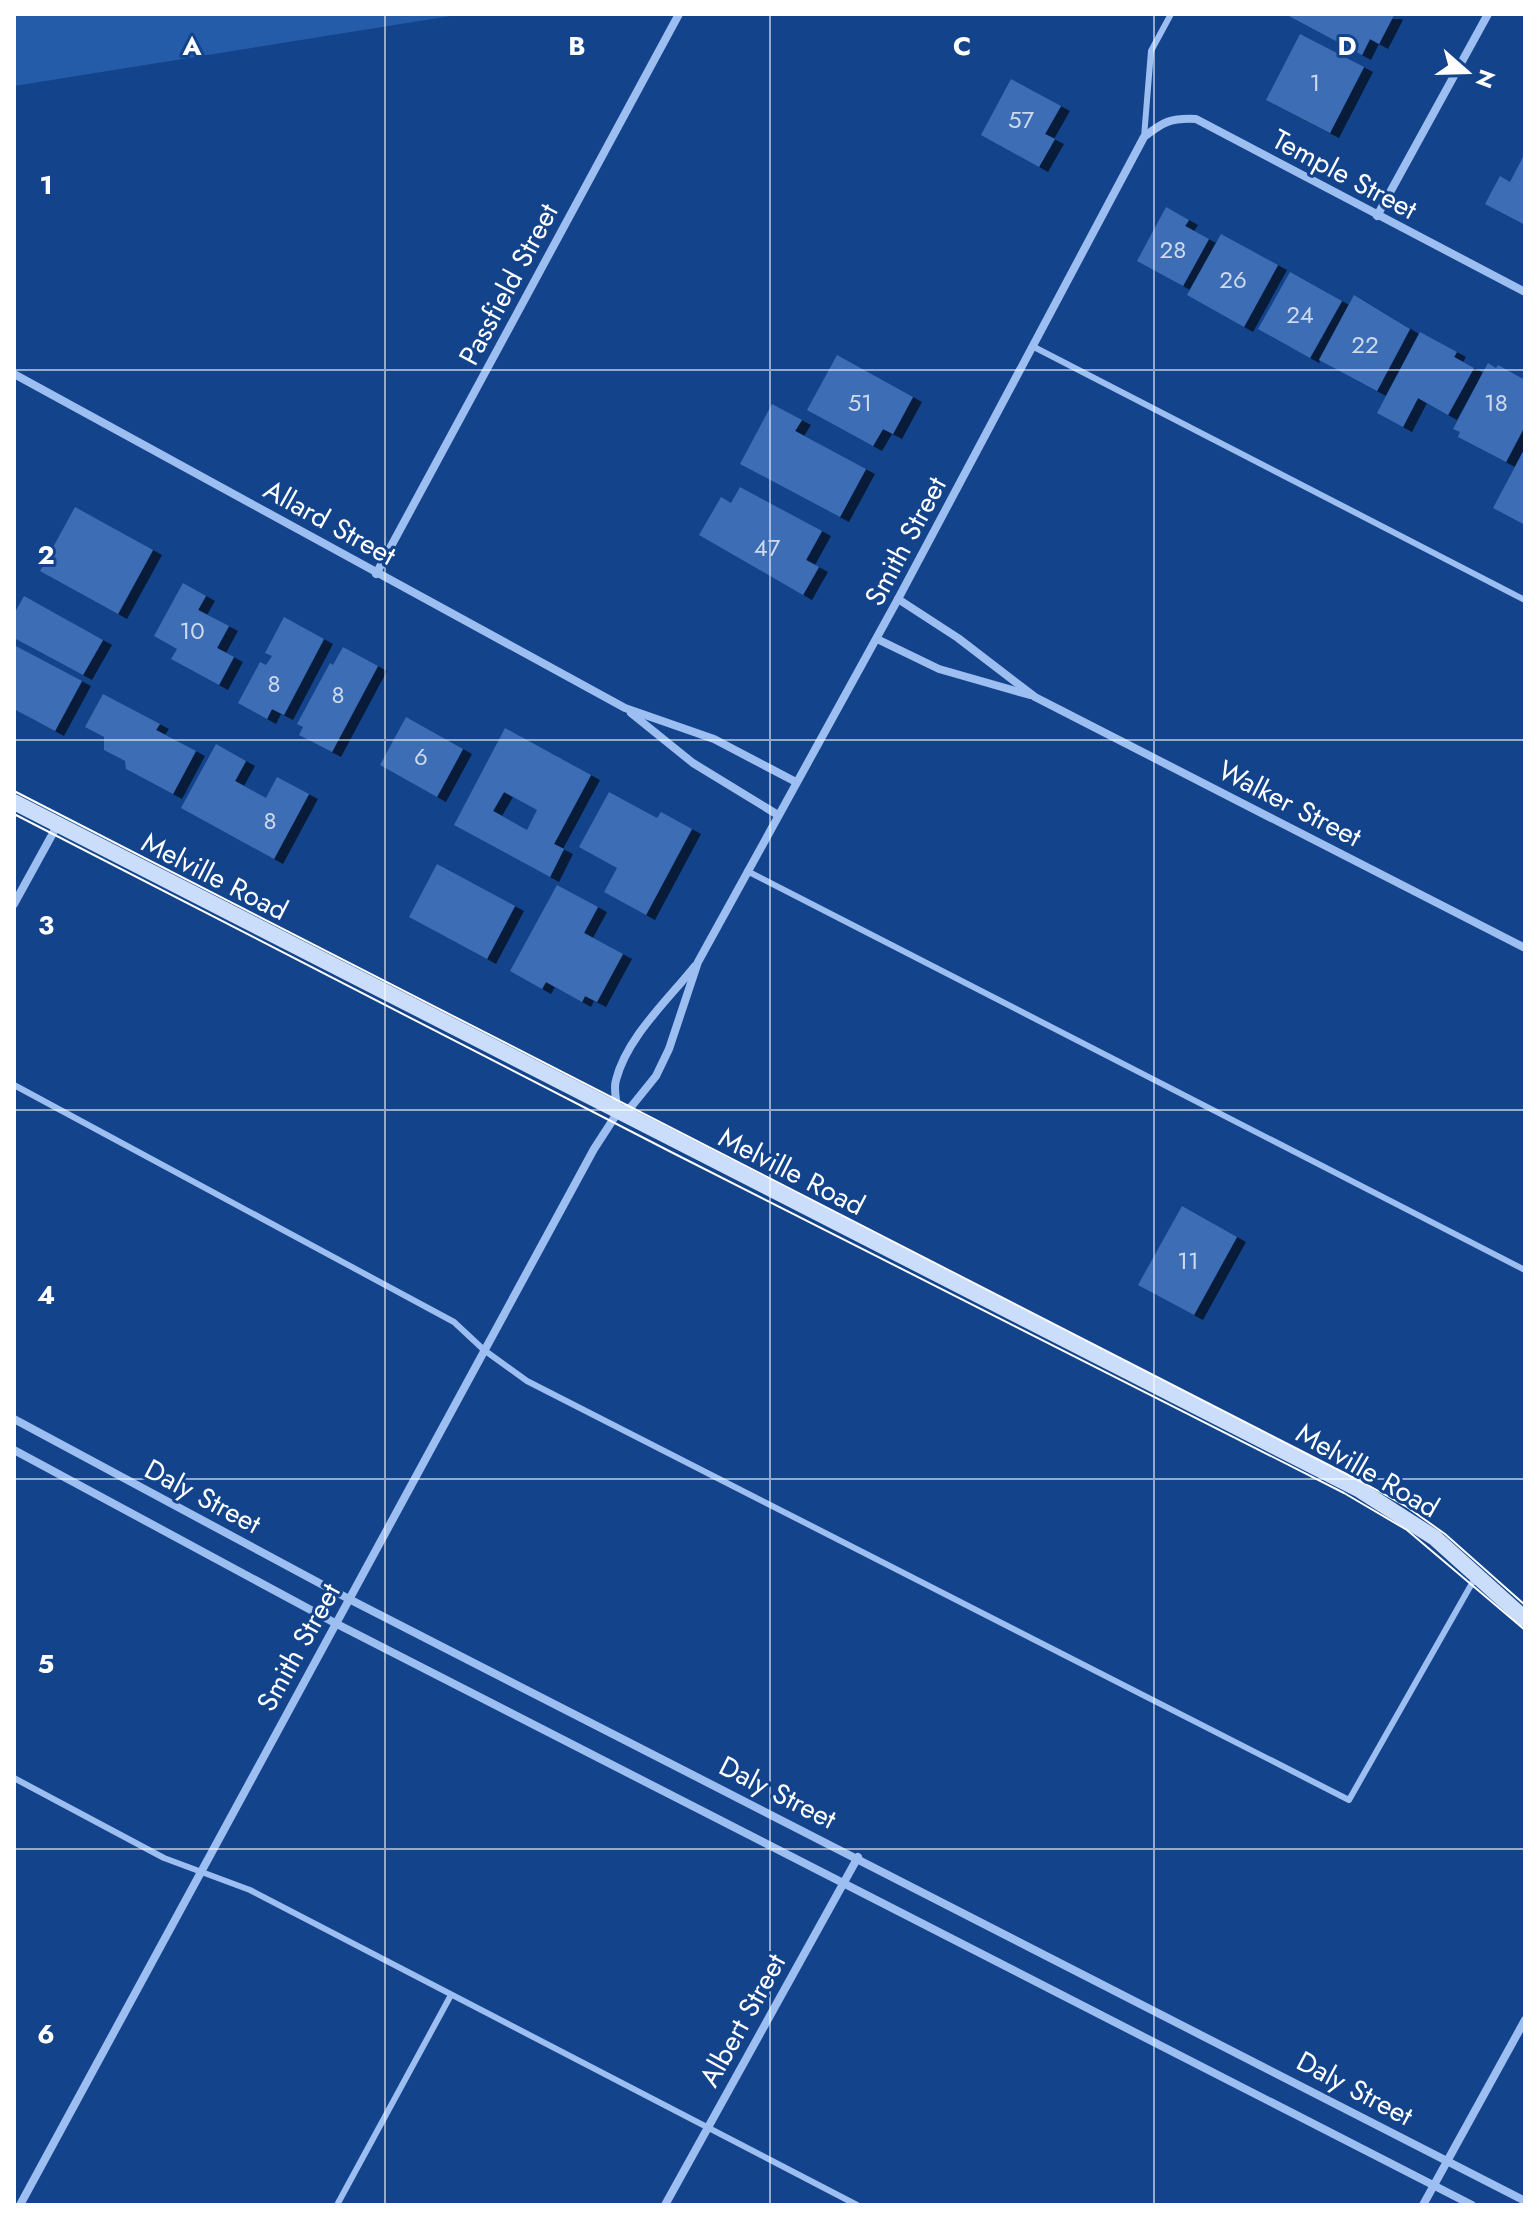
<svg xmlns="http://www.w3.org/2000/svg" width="1539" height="2219" viewBox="0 0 1539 2219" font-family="Jost,sans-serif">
<defs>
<filter id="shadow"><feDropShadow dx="9" dy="5" stdDeviation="0" flood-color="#0009"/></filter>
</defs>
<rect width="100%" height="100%" fill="#13438b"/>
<!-- green -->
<polygon fill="#255caa" points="14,14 463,14 14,86"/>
<!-- building -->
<g fill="#3c6db5" fill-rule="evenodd" filter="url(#shadow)">
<polygon points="1285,14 1392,14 1394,15 1379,44 1370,39 1362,55"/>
<polygon points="1300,34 1364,67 1330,133 1266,100"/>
<polygon points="1011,79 1061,106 1045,134 1055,139 1039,167 981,135"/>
<polygon points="1525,153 1525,225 1485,204 1500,176 1510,182"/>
<polygon points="1166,207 1189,220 1185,226 1209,239 1183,286 1137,261"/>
<polygon points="1221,234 1278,265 1244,327 1187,295"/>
<polygon points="1290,272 1342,301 1310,358 1258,329"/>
<polygon points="1354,295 1410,329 1377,391 1319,360"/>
<polygon points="1420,332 1457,352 1454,357 1474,368 1448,415 1418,398 1403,427 1377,413"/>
<polygon points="837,355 913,397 893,434 883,429 873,446 807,410"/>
<polygon points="1488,363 1496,368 1498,365 1525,380 1525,426 1506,462 1458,437 1460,432 1453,429"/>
<polygon points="772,404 802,420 795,431 866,469 840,517 740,464"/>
<polygon points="1525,448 1525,525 1493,508"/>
<polygon points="740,487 822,531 806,560 819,567 803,595 699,535 721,497 731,503"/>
<polygon points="75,507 153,550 118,614 40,571"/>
<polygon points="183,583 206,596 198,610 229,626 217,648 234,657 219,685 171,659 177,649 154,636"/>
<polygon points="24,596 103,640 83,675 14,638 14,614"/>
<polygon points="284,617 324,639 284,715 272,709 267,719 238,703 260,662 266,665 272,656 265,653"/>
<polygon points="14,645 82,681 55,731 14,709"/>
<polygon points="343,647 378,666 332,752 299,735 303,727 297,724 330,663 333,665"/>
<polygon points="103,694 160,724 156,730 196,751 173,794 126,769 125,761 104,750 104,737 85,727"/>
<polygon points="406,717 463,749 437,797 380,765"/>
<path d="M 505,728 L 591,775 L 554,844 L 564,849 L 550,877 L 454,825 ZM 504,792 L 537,810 L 527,830 L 493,811 Z"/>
<polygon points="216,744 246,761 235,781 266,798 277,777 309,794 274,859 181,808"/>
<polygon points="609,792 657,818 661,812 692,829 646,915 604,892 617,868 579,847"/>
<polygon points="437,864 515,906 487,959 409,917"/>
<polygon points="557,885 598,907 584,933 623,954 597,1002 585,996 582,1002 546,982 542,989 510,971"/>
<polygon points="1182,1206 1237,1237 1194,1315 1138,1285"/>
</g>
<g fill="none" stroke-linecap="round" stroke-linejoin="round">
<!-- lane -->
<g stroke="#9cbef0" stroke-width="6">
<polyline points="1144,137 1151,51 1171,14"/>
<polyline points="1034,347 1525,600"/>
<polyline points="747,871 1525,1270"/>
<polyline points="14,1085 454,1322 484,1350 527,1381 1349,1800 1475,1578"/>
<polyline points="14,1778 164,1858 250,1890 857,2205"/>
<polyline points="337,2205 451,1995"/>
</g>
<!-- street -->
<g stroke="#9cbef0" stroke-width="8">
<polyline points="1377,216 1488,14"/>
<polyline points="14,374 625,708 714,739 796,782"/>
<polyline points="376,574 679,14"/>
<polyline points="898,599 958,638 1035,697 1525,948"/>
<polyline points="877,639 939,669 1030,695"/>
<polyline points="631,713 693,763 778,815"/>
<polyline points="14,904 58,824"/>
<path d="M 617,1111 C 617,1101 613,1089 616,1080 C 627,1037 668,1000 695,966"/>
<polyline points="14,1419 349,1599 1525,2201"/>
<polyline points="14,1450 335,1623 1472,2205"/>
<path d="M 20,2205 L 594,1149 L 618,1112 L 631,1107 L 656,1076 L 669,1049 L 698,962 L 898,599 L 1144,137 C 1164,121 1171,118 1196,119 L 1525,292"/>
<polyline points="665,2205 858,1857"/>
<polyline points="1423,2205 1525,2020"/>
</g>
<!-- secondary -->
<polyline stroke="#caddfb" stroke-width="16" points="14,802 1360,1490 1435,1538 1525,1619"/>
<!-- tram -->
<g stroke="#fff" stroke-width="2">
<polyline points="14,791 1364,1483 1407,1507 1445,1534 1525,1605"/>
<polyline points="14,814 673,1153 1344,1493 1407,1530 1525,1630"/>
</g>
</g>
<!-- grid -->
<path fill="none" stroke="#fff" stroke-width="2" stroke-opacity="0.55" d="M 385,14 L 385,2205M 770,14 L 770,2205M 1154,14 L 1154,2205M 14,370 L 1525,370M 14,740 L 1525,740M 14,1110 L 1525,1110M 14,1479 L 1525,1479M 14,1849 L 1525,1849"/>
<g text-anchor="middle" stroke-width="6" stroke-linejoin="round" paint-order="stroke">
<!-- number labels -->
<g font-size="24" fill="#cedaec">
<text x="1315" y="91">1</text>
<text x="1021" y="128">57</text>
<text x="1173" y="258">28</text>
<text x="1233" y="288">26</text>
<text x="1300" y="323">24</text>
<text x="1365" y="353">22</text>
<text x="860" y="411">51</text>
<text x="1496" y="411">18</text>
<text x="767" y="556">47</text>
<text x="192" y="639">10</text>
<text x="274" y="692">8</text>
<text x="338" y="703">8</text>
<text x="421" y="765">6</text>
<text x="270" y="829">8</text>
<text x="1188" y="1269">11</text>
</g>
<!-- street labels -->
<g font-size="28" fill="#fff" stroke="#13438b">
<text transform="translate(1345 174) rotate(28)" y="10">Temple Street</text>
<text transform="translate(508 284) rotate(-62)" y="10">Passfield Street</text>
<text transform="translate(330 522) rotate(29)" y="10">Allard Street</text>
<text transform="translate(905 541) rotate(-62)" y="10">Smith Street</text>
<text transform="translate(1290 803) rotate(27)" y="10">Walker Street</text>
<text transform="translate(215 876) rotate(27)" y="10">Melville Road</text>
<text transform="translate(792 1171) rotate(27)" y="10">Melville Road</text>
<text transform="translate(1368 1470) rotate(30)" y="10">Melville Road</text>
<text transform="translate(203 1496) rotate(28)" y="10">Daly Street</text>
<text transform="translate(298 1647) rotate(-61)" y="10">Smith Street</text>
<text transform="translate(778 1792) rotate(27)" y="10">Daly Street</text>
<text transform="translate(742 2020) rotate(-61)" y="10">Albert Street</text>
<text transform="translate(1355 2088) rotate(28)" y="10">Daly Street</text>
</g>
</g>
<g font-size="26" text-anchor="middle" font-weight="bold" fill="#fff" stroke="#13438b" stroke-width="6" stroke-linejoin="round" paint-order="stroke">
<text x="192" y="55">A</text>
<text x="577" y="55">B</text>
<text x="962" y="55">C</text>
<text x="1347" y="55">D</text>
<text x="46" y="194">1</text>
<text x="46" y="564">2</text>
<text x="46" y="934">3</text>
<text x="46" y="1304">4</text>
<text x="46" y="1673">5</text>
<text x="46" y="2043">6</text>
</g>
<!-- border -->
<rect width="1539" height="2219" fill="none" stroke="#ffffff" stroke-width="32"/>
<!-- north arrow -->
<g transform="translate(1467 72) rotate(110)" stroke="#13438b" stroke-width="6" paint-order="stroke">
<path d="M0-6L14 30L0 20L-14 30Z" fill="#ffffff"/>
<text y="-12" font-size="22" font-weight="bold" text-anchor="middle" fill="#ffffff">N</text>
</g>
</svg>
